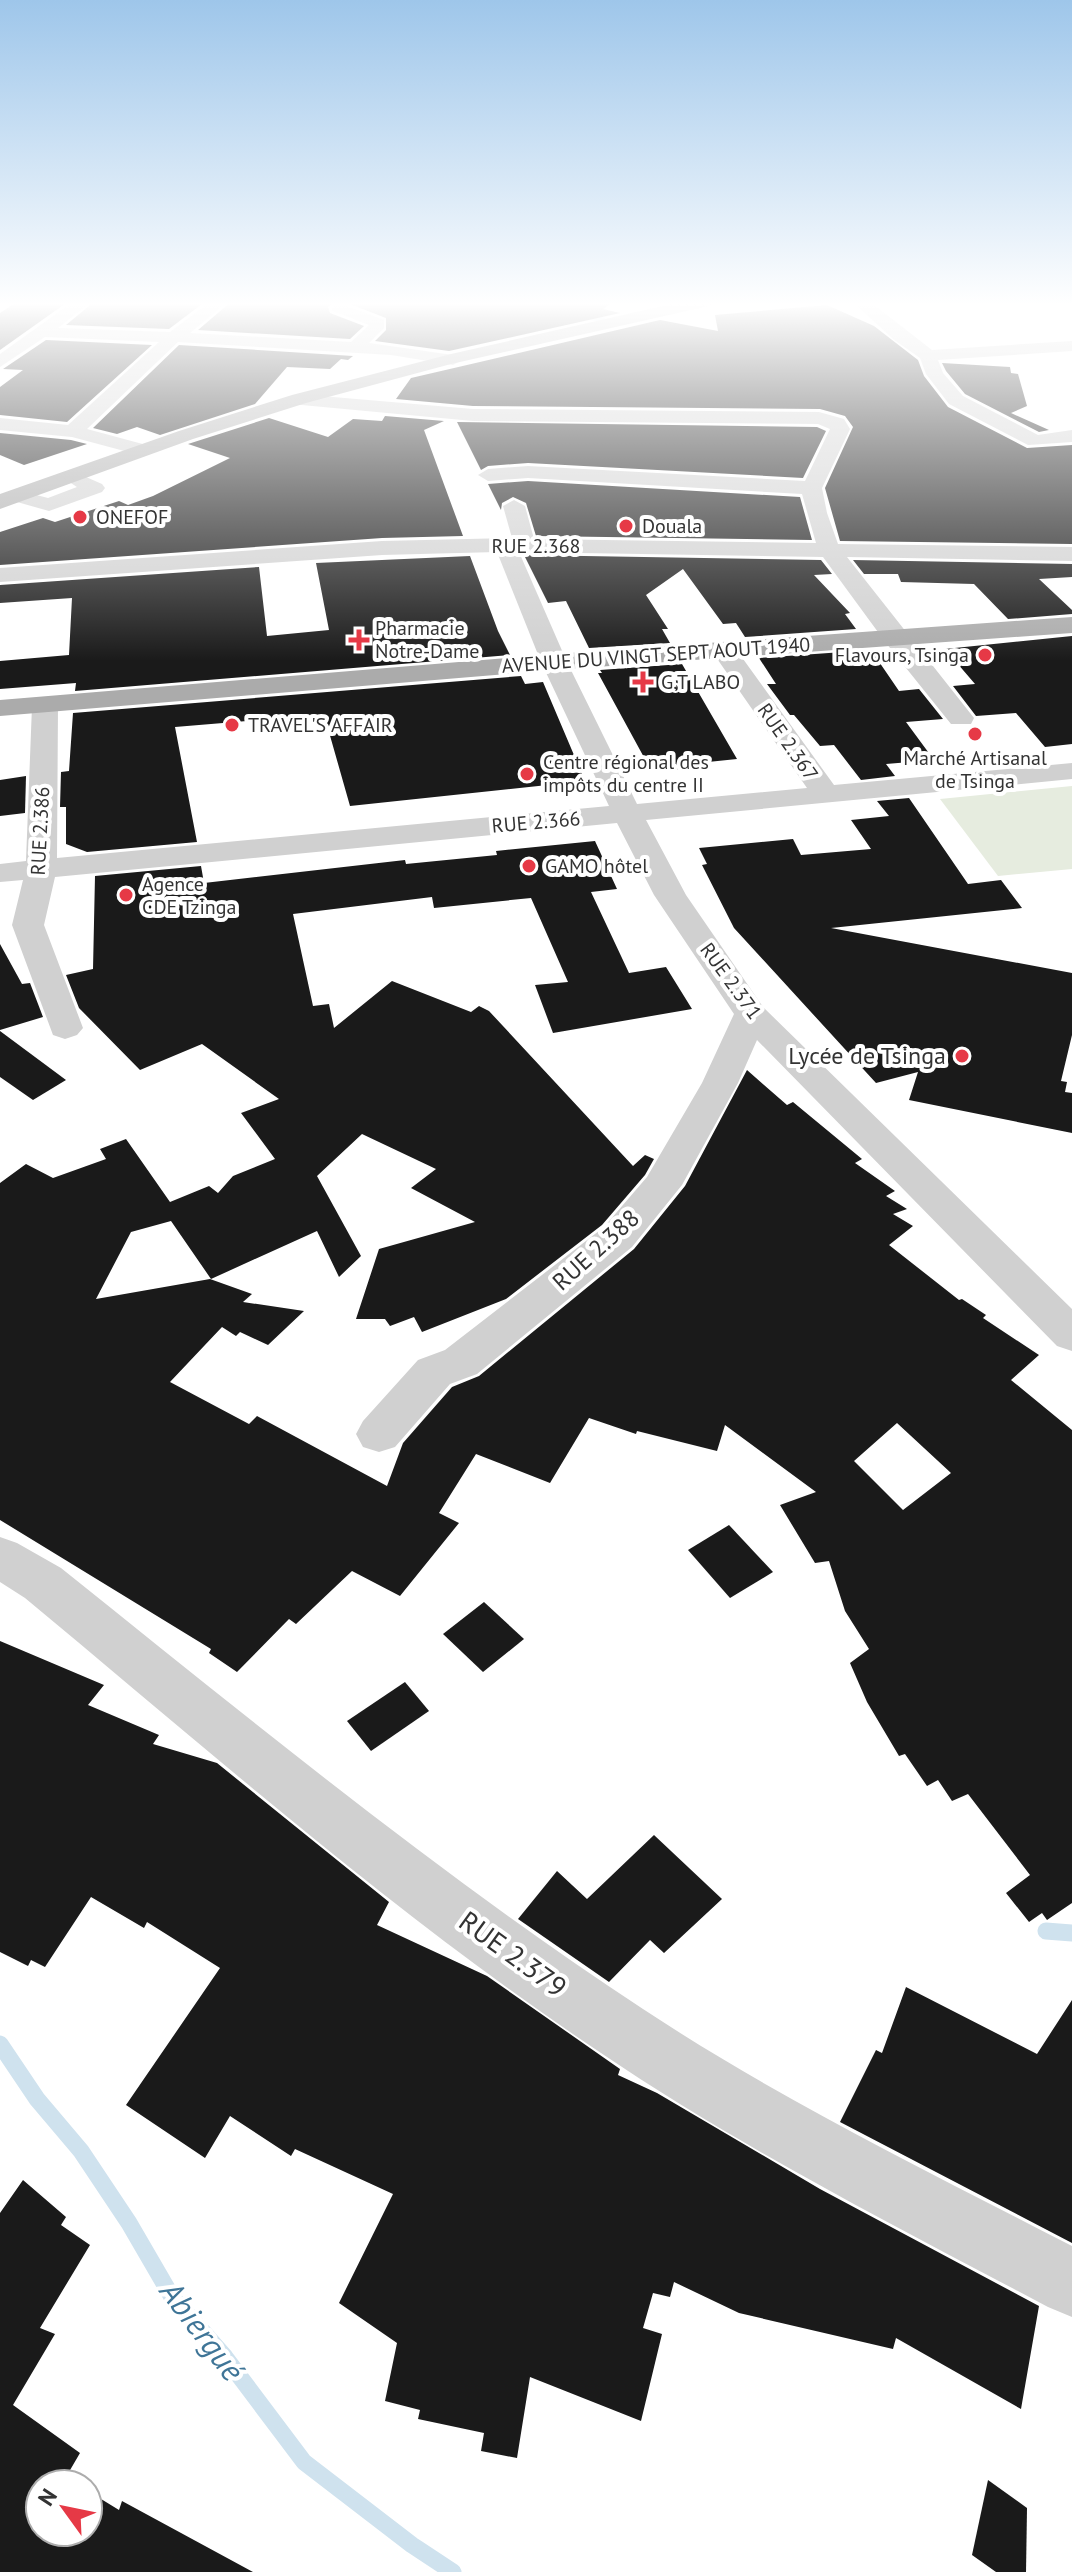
<svg xmlns="http://www.w3.org/2000/svg" width="1072" height="2572" viewBox="0 0 1072 2572" font-family="'PT Sans',sans-serif">
<rect width="100%" height="100%" fill="#fff"/>
<!-- green -->
<polygon fill="#e6ecdf" points="1072,786 1072,869 998,876 940,799"/>
<g fill="none" stroke-linecap="round" stroke-linejoin="round">
<!-- stream-far1 -->
<polyline stroke="#cfe2ee" stroke-width="5" points="582,315 603,320"/>
<!-- stream -->
<g stroke="#cfe2ee" stroke-width="17">
<polyline points="1046,1931 1072,1933"/>
<polyline points="0,2044 37,2099 81,2151 129,2223 172,2297 225,2357 304,2462 412,2545 453,2572"/>
</g>
</g>
<!-- building -->
<g fill="#1a1a1a" fill-rule="evenodd">
<polygon points="18,301 69,301 0,350 0,313"/>
<polygon points="95,301 206,301 169,329 66,325"/>
<polygon points="232,301 337,301 328,307 330,313 364,326 350,339 198,330"/>
<polygon points="342,301 615,301 603,309 620,313 449,351 375,341 386,330 386,318"/>
<polygon points="827,305 874,326 918,360 924,376 948,407 1027,448 1072,445 1072,544 840,541 825,488 853,427 845,416 820,409 473,406 396,399 411,378 660,320 718,331 715,315"/>
<polygon points="46,340 152,345 67,422 0,415 0,387 23,370 3,369"/>
<polygon points="179,345 353,356 348,360 341,359 330,369 287,367 255,404 160,435 137,427 117,434 93,428"/>
<polygon points="942,363 1010,367 1011,373 1018,374 1027,406 1011,413 1049,430 1039,432 965,394 946,371"/>
<polygon points="385,416 444,421 424,430 463,536 382,538 0,565 0,532 43,518 55,522 119,501 128,505 153,496 230,458 188,444 269,418 328,437 353,419 382,421"/>
<polygon points="457,422 817,427 826,431 803,478 528,463 488,466 481,470"/>
<polygon points="0,433 71,440 87,444 24,465 0,455"/>
<polygon points="528,481 800,497 812,540 536,536 526,503 513,497 502,503 501,510 488,484"/>
<polygon points="524,555 821,560 832,574 814,575 850,613 845,614 856,629 745,637 736,623 723,624 683,569 646,595 668,629 662,629 670,643 589,648 566,601 548,603"/>
<polygon points="470,556 498,631 510,655 75,691 76,683 0,689 0,661 69,655 72,598 0,603 0,585 259,567 267,636 329,630 316,563"/>
<polygon points="853,560 1072,564 1072,577 1039,579 1072,610 1072,614 1008,619 974,584 901,582 898,574 864,574"/>
<polygon points="1072,636 1072,744 1045,747 1016,713 976,716 953,686 975,684 945,649"/>
<polygon points="871,650 899,691 919,689 943,719 906,722 934,760 886,764 895,776 861,780 834,745 820,746 794,715 790,715 767,684 776,684 759,658"/>
<polygon points="682,664 737,759 708,762 711,766 652,772 598,673 602,673 600,670"/>
<polygon points="521,676 525,684 543,682 585,781 350,806 325,718 318,715 175,727 197,842 87,852 66,844 66,807 60,807 61,772 69,771 73,713"/>
<polygon points="26,776 25,813 0,816 0,780"/>
<polygon points="909,798 968,884 1001,880 1022,908 831,928 1072,973 1072,1035 1061,1081 1067,1082 1065,1092 1072,1093 1072,1133 909,1100 918,1072 876,1083 734,928 702,865 707,864 699,848 793,839 801,855 871,849 851,820 889,816 877,801"/>
<path d="M 595,841 L 617,889 L 591,892 L 629,973 L 666,967 L 692,1009 L 553,1033 L 535,985 L 568,982 L 531,898 L 434,908 L 432,897 L 293,914 L 313,1006 L 329,1004 L 334,1028 L 392,981 L 471,1012 L 479,1006 L 489,1011 L 633,1166 L 645,1155 L 654,1159 L 645,1175 L 602,1225 L 506,1299 L 422,1332 L 414,1317 L 390,1326 L 385,1319 L 356,1319 L 379,1249 L 475,1222 L 411,1188 L 436,1169 L 362,1134 L 317,1176 L 361,1256 L 339,1277 L 317,1231 L 211,1279 L 171,1221 L 131,1232 L 96,1299 L 210,1279 L 252,1294 L 243,1302 L 304,1311 L 268,1345 L 240,1332 L 236,1336 L 222,1327 L 170,1382 L 249,1424 L 257,1416 L 387,1486 L 403,1443 L 452,1387 L 479,1376 L 634,1249 L 685,1186 L 747,1070 L 787,1105 L 793,1102 L 862,1159 L 855,1163 L 895,1191 L 886,1196 L 907,1209 L 893,1214 L 913,1226 L 889,1245 L 959,1300 L 962,1299 L 986,1315 L 983,1318 L 1039,1355 L 1011,1380 L 1072,1430 L 1072,1903 L 1047,1920 L 1042,1913 L 1029,1922 L 1006,1893 L 1030,1875 L 968,1794 L 952,1801 L 938,1780 L 927,1786 L 905,1754 L 899,1756 L 867,1702 L 850,1663 L 869,1649 L 845,1611 L 829,1561 L 815,1563 L 780,1505 L 816,1492 L 725,1425 L 717,1451 L 637,1431 L 636,1434 L 589,1418 L 550,1483 L 476,1454 L 439,1513 L 459,1523 L 400,1596 L 352,1571 L 296,1624 L 289,1619 L 237,1672 L 209,1653 L 211,1649 L 0,1520 L 0,1183 L 26,1164 L 53,1178 L 106,1159 L 100,1149 L 126,1139 L 170,1202 L 209,1186 L 218,1193 L 233,1176 L 275,1159 L 241,1113 L 279,1099 L 202,1044 L 140,1070 L 79,1008 L 66,975 L 93,969 L 95,876 L 201,866 L 204,883 L 405,860 L 406,864 L 497,855 L 496,851 ZM 897,1423 L 951,1473 L 903,1510 L 854,1461 Z"/>
<polygon points="0,944 22,984 30,983 43,1017 0,1030"/>
<polygon points="0,1031 66,1080 33,1100 0,1077"/>
<polygon points="729,1525 773,1572 730,1598 688,1550"/>
<polygon points="484,1602 524,1639 483,1672 443,1634"/>
<polygon points="0,1641 104,1685 88,1705 159,1735 153,1744 217,1763 389,1902 377,1925 487,1976 620,2069 618,2075 657,2093 820,2189 1039,2306 1021,2409 896,2338 893,2349 739,2313 674,2282 670,2297 653,2293 643,2328 662,2334 641,2421 530,2377 517,2458 481,2451 484,2433 418,2419 420,2410 385,2401 397,2343 339,2303 393,2194 295,2149 291,2156 230,2116 205,2158 126,2105 220,1968 147,1922 144,1928 91,1897 45,1967 31,1960 28,1966 0,1952"/>
<polygon points="405,1682 429,1711 371,1751 347,1721"/>
<polygon points="654,1835 722,1899 664,1953 650,1940 609,1982 518,1919 557,1871 587,1899"/>
<polygon points="906,1987 1037,2054 1072,2000 1072,2243 840,2122 876,2050 882,2053"/>
<polygon points="23,2180 66,2217 61,2225 90,2245 40,2328 55,2334 13,2405 80,2453 66,2477 77,2484 40,2484 40,2532 88,2532 88,2491 119,2510 122,2501 253,2572 0,2572 0,2213"/>
<polygon points="988,2480 1027,2508 1026,2572 996,2572 972,2555"/>
</g>
<g fill="none" stroke-linecap="round" stroke-linejoin="round">
<!-- minor -->
<g fill="#d0d0d0" fill-rule="evenodd">
<polygon points="74,301 92,301 58,328 170,332 211,301 229,301 190,333 351,342 369,325 333,311 331,308 339,303 384,320 384,328 369,343 453,355 462,360 453,365 391,355 178,342 87,429 150,446 153,450 150,454 143,456 72,437 0,430 0,418 68,425 159,342 45,337 0,367 0,354"/>
<polygon points="852,301 869,301 932,350 1072,341 1072,351 938,360 943,373 963,396 1038,435 1072,430 1072,442 1028,445 949,404 926,374 920,358 893,339"/>
<polygon points="298,394 473,409 819,412 844,419 850,429 822,488 827,513 838,544 1072,547 1072,561 847,557 974,718 971,724 951,724 886,643 823,557 519,552 567,662 637,804 807,788 711,650 715,645 733,645 834,785 1072,763 1072,779 646,820 686,895 763,1007 1072,1309 1072,1351 1057,1346 757,1040 738,1083 682,1185 632,1247 477,1374 450,1384 395,1447 379,1452 363,1447 356,1434 363,1421 418,1360 445,1350 604,1227 647,1177 702,1083 734,1014 654,895 617,823 55,877 44,925 83,1028 77,1035 65,1039 53,1035 12,925 23,880 0,882 0,864 26,861 32,706 36,700 54,700 58,706 57,858 609,806 541,662 497,552 382,555 0,582 0,568 382,541 512,538 503,506 514,500 525,506 534,539 816,543 802,494 528,478 488,481 478,475 488,469 528,466 805,481 830,429 818,424 473,421 291,404 289,400"/>
<polygon points="70,470 102,484 105,488 102,492 49,511 10,500 6,496 17,490 48,498 77,487 60,476"/>
<path d="M 0,1537 L 17,1543 L 61,1568 C 251,1720 439,1875 643,2009 C 779,2099 927,2171 1072,2246 L 1072,2317 L 1048,2307 C 897,2227 743,2149 601,2053 C 397,1917 213,1754 25,1598 L 0,1582 Z"/>
</g>
<!-- major -->
<g fill="#ababab" fill-rule="evenodd">
<polygon points="685,301 715,301 713,305 451,364 306,403 193,439 0,509 0,494 179,431 292,395 451,354"/>
<polygon points="1072,617 1072,633 554,670 0,716 0,700 554,654"/>
</g>
</g>
<!-- sky -->
<linearGradient id="sky" x2="0" y2="1"><stop stop-color="#9ec6ea"/><stop offset="0.46" stop-color="#fff"/><stop offset="1" stop-color="#fff" stop-opacity="0"/></linearGradient>
<rect width="1072" height="661" fill="url(#sky)"/>
<!-- markers -->
<g fill="#e63946" stroke="#fff" stroke-width="3">
<circle cx="80" cy="517" r="8"/>
<circle cx="626" cy="526" r="8"/>
<path d="M355 628h8v8h8v8h-8v8h-8v-8h-8v-8h8z"/>
<circle cx="985" cy="655" r="8"/>
<path d="M639 670h8v8h8v8h-8v8h-8v-8h-8v-8h8z"/>
<circle cx="232" cy="725" r="8"/>
<circle cx="975" cy="734" r="8"/>
<circle cx="527" cy="774" r="8"/>
<circle cx="529" cy="866" r="8"/>
<circle cx="126" cy="895" r="8"/>
<circle cx="962" cy="1056" r="8"/>
</g>
<g text-anchor="middle" stroke-width="8" stroke-linejoin="round" paint-order="stroke">
<!-- far-poi labels -->
<g font-size="20" fill="#333" stroke="#fff" text-anchor="start">
<text x="96" y="524">ONEFOF</text>
<text x="642" y="533">Douala</text>
<text x="375" y="635">Pharmacie<tspan x="375" dy="23">Notre-Dame</tspan></text>
<text x="969" y="662" text-anchor="end">Flavours, Tsinga</text>
<text x="661" y="689">G.T LABO</text>
<text x="248" y="732">TRAVEL'S AFFAIR</text>
<text x="975" y="765" text-anchor="middle">Marché Artisanal<tspan x="975" dy="23">de Tsinga</tspan></text>
<text x="543" y="769">Centre régional des<tspan x="543" dy="23">impôts du centre II</tspan></text>
<text x="545" y="873">GAMO hôtel</text>
<text x="142" y="891">Agence<tspan x="142" dy="23">CDE Tzinga</tspan></text>
</g>
<!-- far-street labels -->
<g font-size="20" fill="#333" stroke="#fff">
<text x="536" y="553">RUE 2.368</text>
<text transform="translate(656 655) rotate(-4)" y="7">AVENUE DU VINGT SEPT AOUT 1940</text>
<text transform="translate(788 742) rotate(55)" y="7">RUE 2.367</text>
<text transform="translate(536 822) rotate(-5)" y="7">RUE 2.366</text>
<text transform="translate(40 831) rotate(-87)" y="7">RUE 2.386</text>
<text transform="translate(731 981) rotate(54)" y="7">RUE 2.371</text>
</g>
<!-- poi labels -->
<g font-size="24" fill="#333" stroke="#fff" text-anchor="end">
<text x="946" y="1064">Lycée de Tsinga</text>
</g>
<!-- street labels -->
<g font-size="24" fill="#333" stroke="#fff">
<text transform="translate(596 1250) rotate(-42)" y="8">RUE 2.388</text>
</g>
<!-- near-street labels -->
<g font-size="28" fill="#333" stroke="#fff">
<text transform="translate(513 1954) rotate(36)" y="10">RUE 2.379</text>
</g>
<!-- near-water labels -->
<g font-size="32" font-style="italic" fill="#3f7597" stroke="#fff">
<text transform="translate(202 2331) rotate(53)" y="11">Abiergué</text>
</g>
</g>
<!-- north arrow -->
<g transform="translate(64 2508) rotate(303)"><circle r="38" fill="#ffffff" stroke="#adadad" stroke-width="2"/>
<path d="M0-6L14 30L0 20L-14 30Z" fill="#e63946"/>
<text y="-12" font-size="22" font-weight="bold" text-anchor="middle" fill="#333333">N</text>
</g>
</svg>
